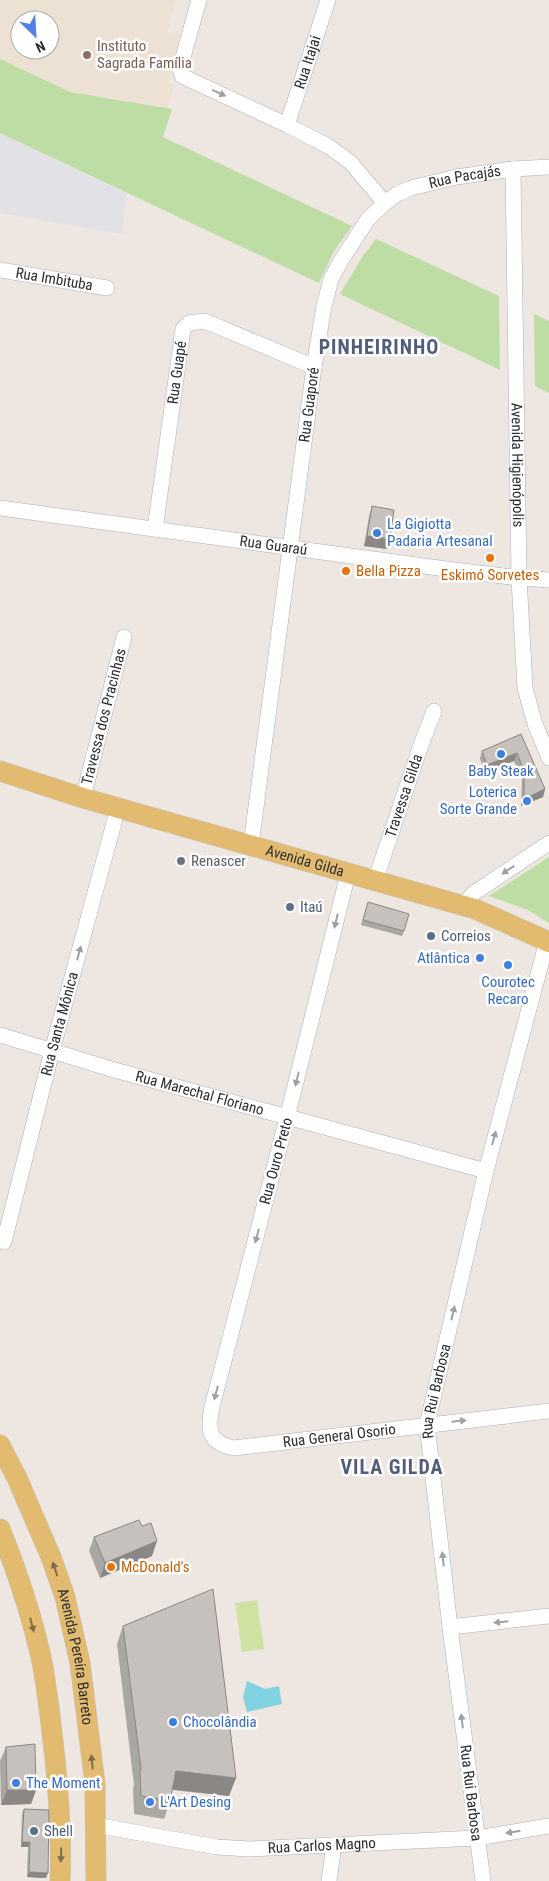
<svg xmlns="http://www.w3.org/2000/svg" width="549" height="1881" viewBox="0 0 549 1881" font-family="'Roboto Condensed',sans-serif">
<rect width="100%" height="100%" fill="#ede6e1"/>
<!-- industrial -->
<polygon fill="#e2e1e6" points="0,133 126,193 122,234 0,213"/>
<!-- education -->
<path fill="#ece1d3" fill-rule="evenodd" d="M 0,0 L 176,0 L 167,32 L 179,33 L 168,83 L 174,86 L 168,108 L 70,92 L 0,59 ZM 20,20 L 50,20 L 50,50 L 20,50 Z"/>
<!-- green -->
<g fill="#bedda4">
<polygon points="0,59 70,92 172,109 163,137 352,226 334,251 319,283 0,133"/>
<polygon points="376,239 499,296 500,370 340,294 363,256"/>
<polygon points="534,314 549,321 549,393 535,386"/>
<polygon points="549,857 549,923 528,910 489,896"/>
</g>
<!-- pitch -->
<polygon fill="#cee2a1" points="257,1600 264,1649 242,1652 235,1603"/>
<!-- water -->
<polygon fill="#81d3e2" points="247,1681 265,1689 279,1686 282,1704 247,1712 243,1697"/>
<g fill="none" stroke-linecap="round" stroke-linejoin="round">
<defs>
<g id="minor">
<polyline points="199,0 180,68 182,76 287,125 328,146 350,162 385,203"/>
<path id="s1" d="M 287,125 L 328,0"/>
<path id="s2" d="M 513,169 L 519,578 L 525,688 L 535,724 L 549,758"/>
<path id="s3" d="M 0,270 L 107,288"/>
<path id="s4" d="M 0,508 L 446,569 L 519,578 L 549,580"/>
<path id="s5" d="M 155,529 L 183,329 L 189,323 L 205,321 L 314,367"/>
<path id="s6" d="M 83,798 L 124,637"/>
<path id="s7" d="M 251,845 L 314,367 L 324,306 L 331,279 L 342,259 L 368,219 L 385,203 L 397,194 L 411,188 L 456,177 L 513,169 L 549,167"/>
<path id="s8" d="M 348,874 L 287,1118 L 212,1407 C 207,1431 209,1443 234,1448 L 549,1411"/>
<path id="s9" d="M 375,881 L 421,745 L 434,711"/>
<polyline points="461,906 474,893 549,843"/>
<path id="s10" d="M 0,1035 L 111,1069 L 486,1171"/>
<path id="s11" d="M 4,1242 L 52,1051 L 118,808"/>
<polyline points="450,1627 549,1616"/>
<path id="s12" d="M 95,1825 L 217,1847 L 249,1849 L 477,1838 L 549,1826"/>
<polyline points="329,1881 334,1845"/>
<path id="s13" d="M 483,1881 L 450,1627 L 427,1425 L 486,1171 L 547,941"/>
</g>
<g id="major">
<path id="s14" d="M 0,771 L 83,798 L 475,909 L 549,942"/>
<path id="s15" d="M 0,1445 L 17,1478 L 51,1557 L 65,1597 L 80,1663 L 95,1784 L 96,1881"/>
<path d="M 0,1529 C 17,1571 31,1613 41,1657 C 48,1691 51,1725 55,1759 C 59,1800 62,1840 60,1881"/>
</g>
</defs>
<!-- minor casing -->
<use href="#minor" stroke="#aeb0b7" stroke-width="16"/>
<!-- major casing -->
<use href="#major" stroke="#c4c4c4" stroke-width="21"/>
<!-- minor -->
<use href="#minor" stroke="#fff" stroke-width="15"/>
<!-- major -->
<use href="#major" stroke="#e2bb71" stroke-width="20"/>
</g>
<!-- wall -->
<g fill="#aaa6a2">
<polygon points="372,506 390,539 387,549 364,546 369,516"/>
<polygon points="521,734 545,789 543,797 521,806 522,778 514,761 484,772 480,758 482,751"/>
<polygon points="368,902 404,931 402,936 361,925"/>
<polygon points="94,1537 152,1556 100,1578 89,1551"/>
<polygon points="123,1626 229,1796 172,1790 170,1801 164,1819 134,1814 133,1789 134,1785 117,1644"/>
<polygon points="6,1747 36,1790 31,1804 1,1805 0,1761"/>
<polygon points="24,1809 46,1878 27,1877 28,1847 21,1847 22,1814"/>
</g>
<!-- shaded-wall -->
<g fill="#8b8784">
<polygon points="367,536 390,539 387,549 364,546"/>
<polygon points="517,753 514,761 484,772 487,765"/>
<polygon points="545,789 543,797 521,806 524,799"/>
<polygon points="157,1541 152,1556 100,1578 105,1563"/>
<polygon points="176,1771 236,1778 229,1796 169,1789"/>
<polygon points="7,1790 36,1790 31,1804 1,1805"/>
<polygon points="22,1842 30,1842 28,1847 21,1847"/>
<polygon points="29,1872 48,1873 46,1878 27,1877"/>
</g>
<!-- building -->
<g fill="#c6c1bc" stroke="#8b8784">
<polygon points="372,506 394,510 390,539 367,536"/>
<polygon points="521,734 545,789 524,799 524,771 517,753 487,765 482,751"/>
<polygon points="368,902 409,914 404,931 363,920"/>
<polygon points="139,1520 142,1526 151,1523 157,1541 105,1563 94,1537"/>
<polygon points="213,1589 236,1778 176,1771 170,1801 141,1796 140,1771 141,1768 123,1626"/>
<polygon points="35,1744 36,1790 7,1790 6,1747"/>
<polygon points="24,1809 49,1810 48,1873 29,1872 30,1842 22,1842"/>
</g>
<!-- one-way arrows -->
<defs><path id="oneway-solid" d="M-6-.8H1V-3.2L6.5 0L1 3.2V.8H-6Z" transform="scale(1.25)"/></defs>
<g fill="#a0a0a0">
<use href="#oneway-solid" transform="translate(219 93) rotate(24)"/>
<use href="#oneway-solid" transform="translate(508 870) rotate(146)"/>
<use href="#oneway-solid" transform="translate(336 921) rotate(104)"/>
<use href="#oneway-solid" transform="translate(79 953) rotate(-75)"/>
<use href="#oneway-solid" transform="translate(297 1079) rotate(104)"/>
<use href="#oneway-solid" transform="translate(494 1138) rotate(-75)"/>
<use href="#oneway-solid" transform="translate(257 1236) rotate(105)"/>
<use href="#oneway-solid" transform="translate(453 1313) rotate(-77)"/>
<use href="#oneway-solid" transform="translate(216 1393) rotate(105)"/>
<use href="#oneway-solid" transform="translate(459 1421) rotate(-6)"/>
<use href="#oneway-solid" transform="translate(443 1559) rotate(-96)"/>
<use href="#oneway-solid" transform="translate(501 1622) rotate(174)"/>
<use href="#oneway-solid" transform="translate(462 1721) rotate(-97)"/>
<use href="#oneway-solid" transform="translate(513 1832) rotate(171)"/>
</g>
<g fill="#7e6d4c">
<use href="#oneway-solid" transform="translate(55 1569) rotate(-108)"/>
<use href="#oneway-solid" transform="translate(32 1625) rotate(75)"/>
<use href="#oneway-solid" transform="translate(92 1762) rotate(-96)"/>
<use href="#oneway-solid" transform="translate(61 1855) rotate(92)"/>
</g>
<!-- markers -->
<circle fill="#8d6e63" stroke="#fff" stroke-width="2" cx="87" cy="55" r="5"/>
<g fill="#3f7fe0" stroke="#fff" stroke-width="2">
<circle cx="377" cy="533" r="5"/>
<circle cx="501" cy="754" r="5"/>
<circle cx="527" cy="801" r="5"/>
<circle cx="480" cy="958" r="5"/>
<circle cx="508" cy="965" r="5"/>
<circle cx="173" cy="1722" r="5"/>
<circle cx="16" cy="1783" r="5"/>
<circle cx="150" cy="1802" r="5"/>
</g>
<g fill="#e8710a" stroke="#fff" stroke-width="2">
<circle cx="490" cy="558" r="5"/>
<circle cx="346" cy="571" r="5"/>
<circle cx="111" cy="1567" r="5"/>
</g>
<circle fill="#6b7280" stroke="#fff" stroke-width="2" cx="181" cy="861" r="5"/>
<g fill="#5c6f8a" stroke="#fff" stroke-width="2">
<circle cx="290" cy="907" r="5"/>
<circle cx="431" cy="936" r="5"/>
<circle cx="34" cy="1831" r="5"/>
</g>
<g text-anchor="middle" stroke-width="5" stroke-linejoin="round" paint-order="stroke">
<!-- education labels -->
<g font-size="15" fill="#785e54" stroke="#fff" text-anchor="start">
<text x="97" y="51">Instituto<tspan x="97" dy="17">Sagrada Família</tspan></text>
</g>
<!-- street labels -->
<g font-size="15" fill="#2d2d2d" stroke="#fff">
<text dy="5" stroke="none"><textPath href="#s1" startOffset="66">Rua Itajai</textPath></text>
<text dy="5" stroke="none"><textPath href="#s7" startOffset="751">Rua Pacajás</textPath></text>
<text dy="5" stroke="none"><textPath href="#s3" startOffset="55">Rua Imbituba</textPath></text>
<text dy="5" stroke="none"><textPath href="#s5" startOffset="158">Rua Guapé</textPath></text>
<text dy="5" stroke="none"><textPath href="#s7" startOffset="444">Rua Guaporé</textPath></text>
<text dy="5" stroke="none"><textPath href="#s2" startOffset="296">Avenida Higienópolis</textPath></text>
<text dy="5" stroke="none"><textPath href="#s4" startOffset="276">Rua Guaraú</textPath></text>
<text dy="5" stroke="none"><textPath href="#s6" startOffset="84">Travessa dos Pracinhas</textPath></text>
<text dy="5" stroke="none"><textPath href="#s9" startOffset="90">Travessa Gilda</textPath></text>
<text dy="5" stroke="none"><textPath href="#s14" startOffset="318">Avenida Gilda</textPath></text>
<text dy="5" stroke="none"><textPath href="#s11" startOffset="225">Rua Santa Mônica</textPath></text>
<text dy="5" stroke="none"><textPath href="#s10" startOffset="208">Rua Marechal Floriano</textPath></text>
<text transform="translate(276 1161) rotate(-75)" y="5">Rua Ouro Preto</text>
<text dy="5" stroke="none"><textPath href="#s13" startOffset="494">Rua Rui Barbosa</textPath></text>
<text dy="5" stroke="none"><textPath href="#s8" startOffset="711">Rua General Osorio</textPath></text>
<text dy="5" stroke="none"><textPath href="#s15" startOffset="226">Avenida Pereira Barreto</textPath></text>
<text transform="translate(471 1793) rotate(83)" y="5">Rua Rui Barbosa</text>
<text dy="5" stroke="none"><textPath href="#s12" startOffset="229">Rua Carlos Magno</textPath></text>
</g>
<!-- shop labels -->
<g font-size="15" fill="#366cbe" stroke="#fff" text-anchor="start">
<text x="387" y="529">La Gigiotta<tspan x="387" dy="17">Padaria Artesanal</tspan></text>
<text x="501" y="776" text-anchor="middle">Baby Steak</text>
<text x="517" y="797" text-anchor="end">Loterica<tspan x="517" dy="17">Sorte Grande</tspan></text>
<text x="470" y="963" text-anchor="end">Atlântica</text>
<text x="508" y="987" text-anchor="middle">Courotec<tspan x="508" dy="17">Recaro</tspan></text>
<text x="183" y="1727">Chocolândia</text>
<text x="26" y="1788">The Moment</text>
<text x="160" y="1807">L'Art Desing</text>
</g>
<!-- food labels -->
<g font-size="15" fill="#c56008" stroke="#fff" text-anchor="start">
<text x="356" y="576">Bella Pizza</text>
<text x="490" y="580" text-anchor="middle">Eskimó Sorvetes</text>
<text x="121" y="1572">McDonald's</text>
</g>
<!-- worship labels -->
<g font-size="15" fill="#5b616d" stroke="#fff" text-anchor="start">
<text x="191" y="866">Renascer</text>
</g>
<!-- service labels -->
<g font-size="15" fill="#4e5e75" stroke="#fff" text-anchor="start">
<text x="300" y="912">Itaú</text>
<text x="441" y="941">Correios</text>
<text x="44" y="1836">Shell</text>
</g>
<!-- district labels -->
<g font-size="20" font-weight="bold" letter-spacing="1" fill="#525d79" stroke="#fff">
<text x="379" y="354">PINHEIRINHO</text>
<text x="392" y="1474">VILA GILDA</text>
</g>
</g>
<!-- north arrow -->
<g transform="translate(35 35) rotate(155)"><circle r="24" fill="#ffffff" stroke="#ababab"/>
<path d="M0-4L9 19L0 12L-9 19Z" fill="#5581e6"/>
<text y="-8" font-size="14" font-weight="bold" text-anchor="middle" fill="#2d2d2d">N</text>
</g>
</svg>
